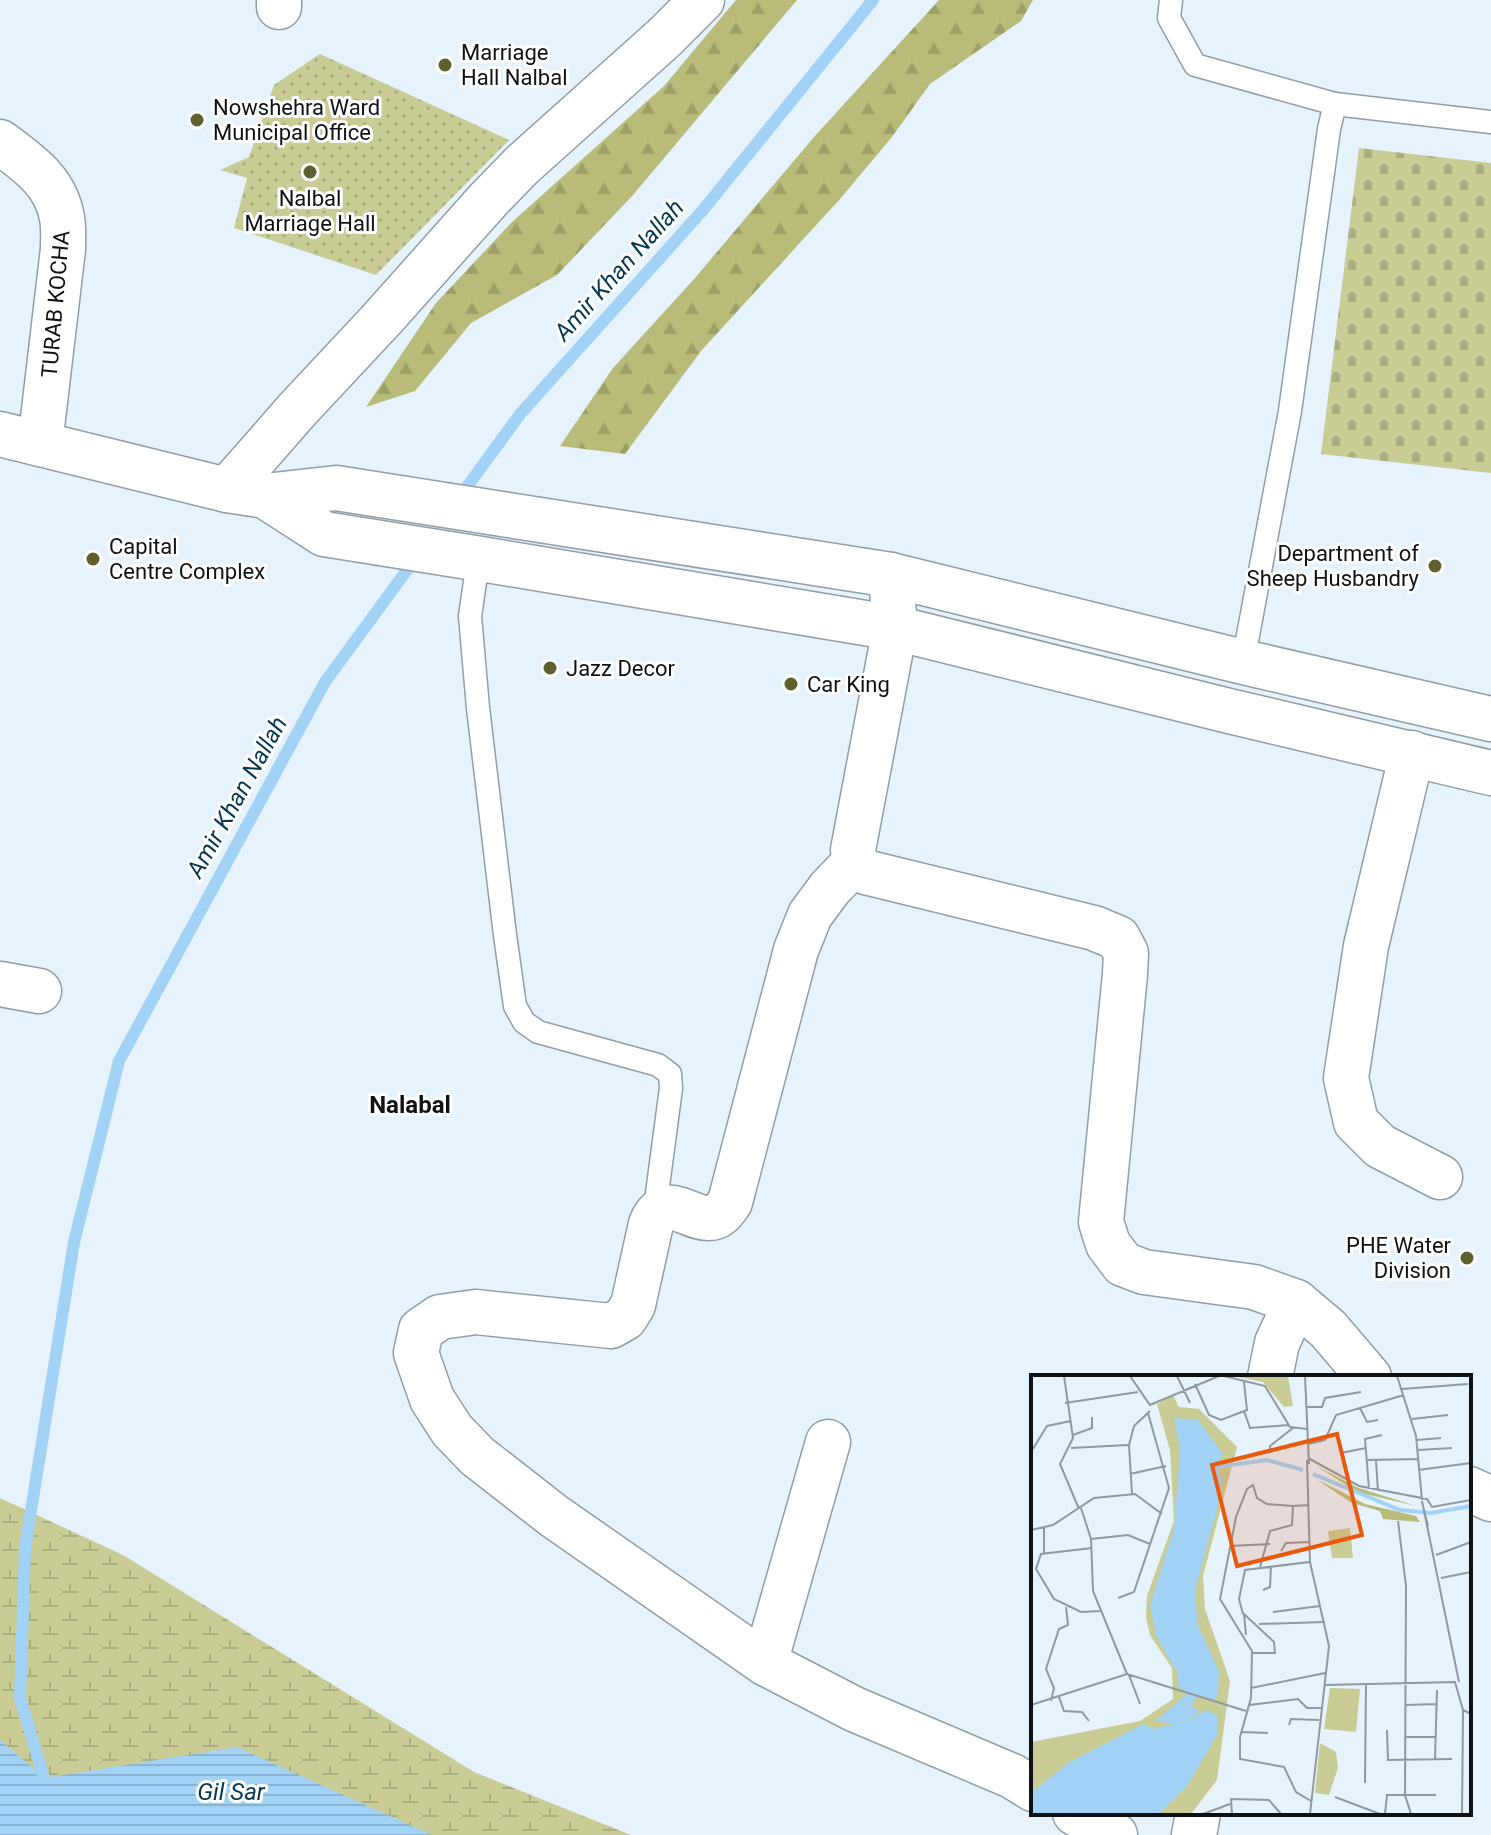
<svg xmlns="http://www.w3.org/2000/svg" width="1491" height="1835" viewBox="0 0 1491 1835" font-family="Roboto,sans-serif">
<defs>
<pattern id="forest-firs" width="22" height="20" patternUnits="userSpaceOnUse" patternTransform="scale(2)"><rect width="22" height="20" fill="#b9bc78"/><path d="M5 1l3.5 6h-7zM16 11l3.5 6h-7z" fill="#9ea167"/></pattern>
<pattern id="wetland-marsh" width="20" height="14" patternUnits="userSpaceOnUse" patternTransform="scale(2)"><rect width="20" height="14" fill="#c9cc95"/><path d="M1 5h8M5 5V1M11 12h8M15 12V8" fill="none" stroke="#abae80"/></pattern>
<pattern id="cemetery-stones" width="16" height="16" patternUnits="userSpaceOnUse" patternTransform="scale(2)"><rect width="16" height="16" fill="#c9cc95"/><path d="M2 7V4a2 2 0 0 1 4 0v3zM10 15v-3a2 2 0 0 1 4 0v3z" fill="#abae80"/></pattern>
<pattern id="park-dots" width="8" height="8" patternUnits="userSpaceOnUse" patternTransform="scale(2)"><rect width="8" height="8" fill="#c9cc95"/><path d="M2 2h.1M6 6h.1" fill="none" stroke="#abae80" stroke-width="1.8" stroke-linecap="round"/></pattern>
<pattern id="water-rules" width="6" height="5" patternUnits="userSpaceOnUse" patternTransform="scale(2)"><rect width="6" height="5" fill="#a2d2f6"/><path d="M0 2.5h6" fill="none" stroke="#8ab3d2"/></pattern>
</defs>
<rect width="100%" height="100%" fill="#e6f2fc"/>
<!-- forest -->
<g fill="url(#forest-firs)">
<polygon points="736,0 797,0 633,195 557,275 471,323 415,391 366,407 436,303 512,222 664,86"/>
<polygon points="939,0 1033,0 1021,21 930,84 892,137 840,199 701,351 625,454 560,446 613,368 695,278 814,137"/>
</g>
<!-- wetland -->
<polygon fill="url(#wetland-marsh)" points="0,1498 123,1555 474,1772 631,1835 0,1835"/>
<!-- cemetery -->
<polygon fill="url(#cemetery-stones)" points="1359,148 1491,163 1491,473 1321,454"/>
<!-- park -->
<polygon fill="url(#park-dots)" points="320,54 509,140 376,275 234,228 247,178 220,170 249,157 274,85"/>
<!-- water -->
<polygon fill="url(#water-rules)" points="0,1740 45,1778 237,1747 432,1835 0,1835"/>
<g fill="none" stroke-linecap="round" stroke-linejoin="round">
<!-- stream -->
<g stroke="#a2d2f6" stroke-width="12">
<polyline points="458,499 521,413 703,210 873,0"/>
<polyline points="44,1778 20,1698 25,1548 74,1242 119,1061 325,682 415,559"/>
</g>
<defs>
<g id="service">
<polyline points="1171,0 1169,18 1195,65 1335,104 1329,129 1290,411 1243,662"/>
<polyline points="1335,104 1491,122"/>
<polyline points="481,559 476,575 470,616 478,708 505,935 515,1006 524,1022 538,1032 658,1065 670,1074 671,1088 654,1216"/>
</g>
<g id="minor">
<polyline points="279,7 279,0"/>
<path d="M 0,142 C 28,163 56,181 62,218 C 64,228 63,239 63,249 L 40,444"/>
<polyline points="227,490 297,410 382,319 489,199 522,165 665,37 702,0"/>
<polyline points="891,575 895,628 853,850 855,862 865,872 1094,928 1118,938 1126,953 1125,974 1101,1222 1108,1244 1123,1264 1144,1272 1254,1287 1296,1302 1328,1329 1369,1377"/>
<polyline points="1412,753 1366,946 1346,1078 1356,1122 1380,1146 1440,1177"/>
<path d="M 855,862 L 830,888 L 810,915 L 796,950 L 730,1202 C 725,1209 720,1218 709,1218 C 689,1219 665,1191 651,1224 L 633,1305 L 625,1318 L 611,1326 L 476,1312 L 440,1317 L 421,1330 L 416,1353 L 432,1399 L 452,1430 L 477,1456 L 554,1516 L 765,1663 L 854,1709 L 1012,1776 L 1033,1789"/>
<polyline points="0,984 39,991"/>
<polyline points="1270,1377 1277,1343 1296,1302"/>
<polyline points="1469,1489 1491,1499"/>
<polyline points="765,1663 828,1442"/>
<polyline points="1075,1813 1115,1835"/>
<polyline points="1194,1835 1198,1813"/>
</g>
<g id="trunk">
<polyline points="0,434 227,490 265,496 336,488 891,575 1243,662 1491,719"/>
<polyline points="265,496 324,534 481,559 895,628 1229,711 1491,773"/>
</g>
</defs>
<!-- service casing -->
<use href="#service" stroke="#929ea6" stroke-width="25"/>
<!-- minor casing -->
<use href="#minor" stroke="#929ea6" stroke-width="47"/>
<!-- trunk casing -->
<use href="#trunk" stroke="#929ea6" stroke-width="47"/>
<!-- service -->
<use href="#service" stroke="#fff" stroke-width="22"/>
<!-- minor -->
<use href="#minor" stroke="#fff" stroke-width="44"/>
<!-- trunk -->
<use href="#trunk" stroke="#fff" stroke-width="44"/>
</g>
<!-- markers -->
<g fill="#5e602d" stroke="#fff" stroke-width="3">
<circle cx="445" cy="65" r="8"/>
<circle cx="197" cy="120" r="8"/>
<circle cx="310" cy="172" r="8"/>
<circle cx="93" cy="559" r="8"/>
<circle cx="1435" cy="566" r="8"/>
<circle cx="550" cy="668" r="8"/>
<circle cx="791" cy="684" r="8"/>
<circle cx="1467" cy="1258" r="8"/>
</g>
<g text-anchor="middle" stroke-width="6" stroke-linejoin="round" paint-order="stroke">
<!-- poi labels -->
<g font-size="22" fill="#0e1215" stroke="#fff" text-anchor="start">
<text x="461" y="60">Marriage<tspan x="461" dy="25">Hall Nalbal</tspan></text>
<text x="213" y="115">Nowshehra Ward<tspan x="213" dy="25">Municipal Office</tspan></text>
<text x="310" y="206" text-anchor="middle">Nalbal<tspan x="310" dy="25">Marriage Hall</tspan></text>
<text x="109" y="554">Capital<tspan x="109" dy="25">Centre Complex</tspan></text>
<text x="1419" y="561" text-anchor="end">Department of<tspan x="1419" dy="25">Sheep Husbandry</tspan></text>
<text x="566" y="676">Jazz Decor</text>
<text x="807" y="692">Car King</text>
<text x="1451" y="1253" text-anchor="end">PHE Water<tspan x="1451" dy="25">Division</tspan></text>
</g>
<!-- street labels -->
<g font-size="22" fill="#0e1215" stroke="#fff">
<text transform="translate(55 304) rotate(-85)" y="8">TURAB KOCHA</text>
</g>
<!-- water labels -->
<g font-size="24" font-style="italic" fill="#063856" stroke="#fff">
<text transform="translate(619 270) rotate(-48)" y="8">Amir Khan Nallah</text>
<text transform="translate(237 797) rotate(-61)" y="8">Amir Khan Nallah</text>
<text x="231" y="1800">Gil Sar</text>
</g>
<!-- neighbourhood labels -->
<g font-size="24" font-weight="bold" fill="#0e1215" stroke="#fff">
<text x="410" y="1113">Nalabal</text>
</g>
</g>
<!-- overview -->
<g transform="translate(1031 1375)">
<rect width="440" height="440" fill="#e6f2fc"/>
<path d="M 284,90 L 325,112 L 385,131 L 326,117 ZM 285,104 L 334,129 L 385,141 L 389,147 L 352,144 L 349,136 L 321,128 Z" fill="#b9bc78"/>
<path d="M 142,20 L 148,32 L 168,34 L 206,72 L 172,201 L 174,234 L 199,306 L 186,405 L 160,439 L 0,439 L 0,367 L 109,346 L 142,324 L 141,293 L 119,260 L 115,242 L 116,221 L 143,146 L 139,75 L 126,29 Z" fill="#c9cc95"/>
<path d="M 202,1 L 257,1 L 262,31 L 253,32 L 232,7 ZM 319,153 L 322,183 L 301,183 L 297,156 ZM 289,368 L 305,377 L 307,393 L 298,420 L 284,418 Z" fill="#c9cc95"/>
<path d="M 299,313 L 329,314 L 325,357 L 293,354 Z" fill="#c9cc95"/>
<path d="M 143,43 L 167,45 L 192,79 L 186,92 L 191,104 L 185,138 L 164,215 L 167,251 L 188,296 L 187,317 L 184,325 L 166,320 L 160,332 L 169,336 L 149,347 L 176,335 L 186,340 L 186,360 L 156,411 L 128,439 L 0,439 L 0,418 L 37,388 L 112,349 L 122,354 L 144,349 L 125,346 L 157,318 L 147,311 L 146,297 L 125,261 L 119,230 L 143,153 L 149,73 Z" fill="#a2d2f6"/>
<path fill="none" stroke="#a2d2f6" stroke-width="4" d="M 186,92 L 236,85 L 272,95M 282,99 L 369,135 L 400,138 L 440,131M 68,439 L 92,418"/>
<path fill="none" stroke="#9098a0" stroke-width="2" d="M 33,1 L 42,63 L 29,89 L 48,134M 99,1 L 119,30 L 188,1M 146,1 L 159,28M 193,1 L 234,11 L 259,52 L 276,54M 274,1 L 278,89M 366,1 L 385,61 L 391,125M 164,9 L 178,40 L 190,45 L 216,35 L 213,7M 371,14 L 437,9M 34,28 L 107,17M 275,32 L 291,32 L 294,23 L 330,17M 329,33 L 336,47 L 347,45M 213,36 L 219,53 L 258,50M 381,44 L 417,40M 42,60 L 61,53 L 61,42M 386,65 L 410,63M 277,69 L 294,65 L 305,40 L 373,20M 40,73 L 97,70M 387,75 L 421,73M 0,77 L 16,51 L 40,46M 239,78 L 239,71 L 262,53M 310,78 L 335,73M 277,83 L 328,111 L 396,124 L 401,132 L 440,125M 276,85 L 279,187 L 298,271 L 279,439M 336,85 L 387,84M 345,86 L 347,116M 387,95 L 440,88M 99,99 L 135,91M 338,114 L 334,64 L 351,60M 101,119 L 98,70 L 103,51 L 119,36M 391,126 L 428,307M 391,127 L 397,151M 262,131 L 236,129 L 226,123 L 222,110 L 216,114 L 205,142 L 189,224 L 221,276 L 220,323 L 209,362 L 209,384 L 253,392 L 265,417 L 280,426M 50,133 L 60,164 L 62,216 L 96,299M 367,146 L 375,211 L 374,420 L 380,439M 13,152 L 13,179M 0,155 L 22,150 L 63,123 L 104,119 L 131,139M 60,164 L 97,160 L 119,169M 199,171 L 239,169M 61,173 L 10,179 L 5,194 L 23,224 L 50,237 L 69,236M 250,176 L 255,168 L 278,167M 405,180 L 440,167M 229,192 L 239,156 L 261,150 L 262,131 L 278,130M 410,203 L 440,197M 232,215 L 239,212 L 240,191M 87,223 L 103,217 L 138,113 L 117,38M 242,237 L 289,231M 212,239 L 208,224 L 214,195 L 278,187M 228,249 L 294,247M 215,260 L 213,239 L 243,267 L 244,278 L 221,278M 98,300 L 109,329M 294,310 L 424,307 L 432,335 L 440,339M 220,313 L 294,298M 28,322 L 33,336 L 51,337 L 58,346M 20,326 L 23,313 L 15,294 L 28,254 L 37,250 L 35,232M 0,330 L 96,299 L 215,336M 218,330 L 267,324 L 276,333 L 291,333M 375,330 L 405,329M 258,350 L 260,344 L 288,345M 356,355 L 357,385 L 421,384M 211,357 L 237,358M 374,362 L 404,362M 404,385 L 406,315M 334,408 L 335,309M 304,422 L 349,439M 172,439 L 199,429M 201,439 L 200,424 L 238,425 L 250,439M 354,439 L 356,420 L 405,420M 431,439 L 432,335"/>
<path fill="#e8590c" fill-opacity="0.15" stroke="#e8590c" stroke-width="4" d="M 306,59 L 331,160 L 206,191 L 181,90 Z"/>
<rect width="440" height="440" fill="none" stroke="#0e1215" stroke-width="4"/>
</g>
</svg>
